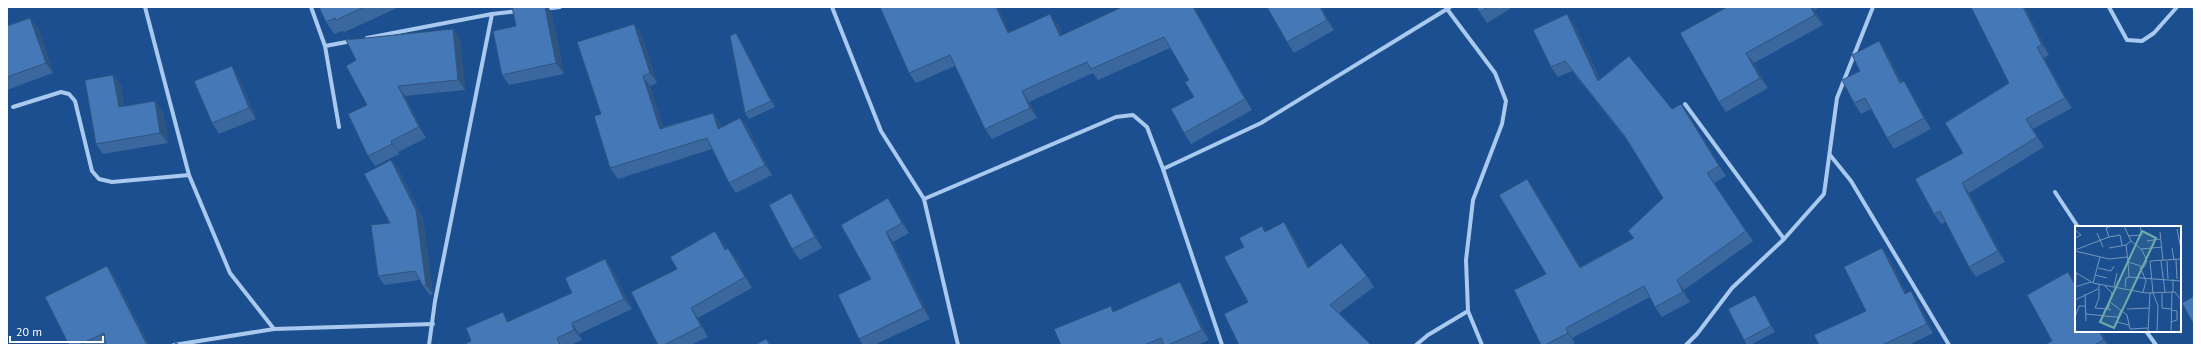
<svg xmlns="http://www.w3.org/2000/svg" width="2201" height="352" viewBox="0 0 2201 352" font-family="'PT Sans',sans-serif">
<rect width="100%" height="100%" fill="#1b4f8f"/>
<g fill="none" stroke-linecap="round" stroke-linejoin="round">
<!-- street -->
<g stroke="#a9c9ee" stroke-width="4">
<polyline points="145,7 189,175 230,273 274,329 433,324"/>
<polyline points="311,7 325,46"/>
<polyline points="832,7 881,131 924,199 958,345"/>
<polyline points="1450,7 1447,9 1495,73 1506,101 1502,124 1473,200 1466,260 1468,311 1482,345"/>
<polyline points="2109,7 2127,40 2142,41 2154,33 2177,7"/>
<polyline points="544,9 560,7"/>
<polyline points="367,38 492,14 518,11"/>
<polyline points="1685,104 1784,239"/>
<polyline points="13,107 61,92 69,94 75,101 92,171 99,179 112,182 189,175"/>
<polyline points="339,127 325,46 352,41"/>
<polyline points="1830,155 1851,181 1949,345"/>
<polyline points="1163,169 1222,345"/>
<polyline points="2055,192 2078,227"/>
<polyline points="924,199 1116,117 1133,115 1147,127 1163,169 1261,123 1447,9"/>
<polyline points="2146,331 2156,345"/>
<polyline points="174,345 274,329"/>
<polyline points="429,345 435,301 492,14"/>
<polyline points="1416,345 1428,335 1468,311"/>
<polyline points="1686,345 1697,334 1732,288 1784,239 1824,194 1837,98 1873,7"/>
</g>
</g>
<!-- wall -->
<g fill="#3a679d">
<polygon points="319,7 399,7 345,32 343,31 334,34 326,22"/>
<polygon points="880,7 1010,32 1058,24 1062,35 1194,7 1252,110 1191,144 1184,133 1194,97 1189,80 1170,48 1098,80 1093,73 1029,102 1037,118 992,139 985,129 955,66 916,83 909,73"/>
<polygon points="1267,7 1321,7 1334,30 1294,53 1287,42"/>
<polygon points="1476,7 1513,7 1487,23"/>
<polygon points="1727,7 1820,7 1815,10 1823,25 1754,63 1768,88 1726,112 1719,102"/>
<polygon points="1971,7 2025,7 2049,55 2044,58 2072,108 2033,129 2044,147 1969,193 2005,262 1976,277 1969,267 1946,222 1941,224 1934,214 1963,153 2009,83"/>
<polygon points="551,11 564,74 509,85 502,75 516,26"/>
<polygon points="1567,14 1574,24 1600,79 1672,109 1688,114 1726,176 1714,183 1753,241 1684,290 1690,302 1662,317 1655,307 1650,297 1572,338 1575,343 1572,345 1541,345 1546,274 1534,189 1580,267 1633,238 1628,231 1663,198 1627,140 1572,71 1558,77 1551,67"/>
<polygon points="634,24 641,34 657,83 650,86 663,127 713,113 720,123 721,128 740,118 748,128 772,175 736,193 729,183 712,149 618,179 610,168 601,114"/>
<polygon points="7,26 38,28 53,73 7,90"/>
<polygon points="453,29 460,39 465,90 405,96 426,138 398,152 399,154 375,166 368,156 367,105"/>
<polygon points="740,39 775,107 749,119 745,113"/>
<polygon points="1879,41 1886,52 1902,82 1904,81 1911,92 1931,129 1894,149 1887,138 1871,109 1861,114 1854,103 1860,71"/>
<polygon points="113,75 121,85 124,106 163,112 168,143 103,154 96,144"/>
<polygon points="239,77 256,119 219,134 212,123"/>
<polygon points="391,160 398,169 423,219 433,294 430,295 423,286 420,280 384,285 378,276 390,223"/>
<polygon points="798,203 822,248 800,260 792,249"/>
<polygon points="895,209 909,233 893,242 930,319 874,345 863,345 859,339 871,279 841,225"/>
<polygon points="1266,232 1291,232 1309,267 1367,276 1374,287 1339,313 1371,345 1239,345 1248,302 1244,247"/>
<polygon points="722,241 726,249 736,258 752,288 698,318 708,337 691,345 658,345 677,269"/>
<polygon points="1889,258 1906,293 1917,300 1933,333 1909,345 1819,345 1866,311"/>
<polygon points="605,259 612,269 632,309 579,334 582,340 571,345 463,345 509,322 572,293"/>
<polygon points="107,266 114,276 149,345 69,345"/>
<polygon points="2075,281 2076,284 2076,331 2101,331 2108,345 2044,345 2052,341"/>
<polygon points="1187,293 1209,340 1198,345 1061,345 1115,312"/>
<polygon points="1759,301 1775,332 1750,345 1747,345 1744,340"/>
</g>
<!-- shaded-wall -->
<g fill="#305480">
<polygon points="545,7 548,7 551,11 564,74 556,63"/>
<polygon points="996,7 998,7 1015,43 1008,33"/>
<polygon points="1193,7 1194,7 1252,110 1245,99"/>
<polygon points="1320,7 1321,7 1334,30 1327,20"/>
<polygon points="1811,7 1812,7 1815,10 1823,25 1815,15"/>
<polygon points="2023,7 2025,7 2049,55 2042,45"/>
<polygon points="1050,14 1058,24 1067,46 1060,36"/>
<polygon points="1567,14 1574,24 1605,91 1598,81"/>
<polygon points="30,18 38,28 53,73 46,63"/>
<polygon points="634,24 641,34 657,83 650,73"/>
<polygon points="453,29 460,39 465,90 458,80"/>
<polygon points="736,33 740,39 775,107 771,101"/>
<polygon points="1879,41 1886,52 1908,93 1900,83"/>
<polygon points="2037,47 2044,58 2072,108 2065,98"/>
<polygon points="1746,53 1754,63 1768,88 1760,78"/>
<polygon points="232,66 239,77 256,119 249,108"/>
<polygon points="113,75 121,85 126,118 119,107"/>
<polygon points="643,76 650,86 667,139 660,129"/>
<polygon points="1904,81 1911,92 1931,129 1924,118"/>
<polygon points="398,86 405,96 426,138 419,127"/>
<polygon points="1022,91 1029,102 1037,118 1030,108"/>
<polygon points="155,101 163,112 168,143 160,133"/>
<polygon points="1681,104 1688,114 1726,176 1719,166"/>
<polygon points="713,113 720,123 725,140 718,129"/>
<polygon points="740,118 748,128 772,175 765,165"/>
<polygon points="2026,119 2033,129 2044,147 2037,137"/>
<polygon points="391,141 398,152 399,154 392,144"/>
<polygon points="391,160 398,169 423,219 433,294 426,285"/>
<polygon points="1527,179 1534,189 1587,277 1580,268"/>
<polygon points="1962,183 1969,193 2005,262 1998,251"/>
<polygon points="791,193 798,203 822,248 815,237"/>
<polygon points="888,198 895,209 909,233 902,223"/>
<polygon points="1284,222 1291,232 1315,279 1308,268"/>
<polygon points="715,231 722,241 733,260 725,250"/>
<polygon points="886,232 893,242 930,319 923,308"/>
<polygon points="728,248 736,258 752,288 745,277"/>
<polygon points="1882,248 1889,258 1912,303 1905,294"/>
<polygon points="605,259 612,269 632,309 624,299"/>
<polygon points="107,266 114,276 149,345 147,345"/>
<polygon points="2068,272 2076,284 2076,287"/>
<polygon points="1677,280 1684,290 1690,302 1683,292"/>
<polygon points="1180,282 1187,293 1209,340 1202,330"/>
<polygon points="1911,291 1917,300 1933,333 1927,324"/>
<polygon points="1755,295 1759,301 1775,332 1771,326"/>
<polygon points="691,308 698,318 708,337 701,326"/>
<polygon points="503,312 510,323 507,322"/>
<polygon points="572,323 579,334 582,340 574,330"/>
<polygon points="1566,328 1575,343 1568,333"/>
<polygon points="2099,331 2101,331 2108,345 2104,340"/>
</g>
<!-- building -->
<g fill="#4478b7" stroke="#305480">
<polygon points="319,7 364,7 336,20 335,18 326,22"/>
<polygon points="512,7 545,7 556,63 502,75 493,31 516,26"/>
<polygon points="880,7 996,7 1008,33 1050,14 1060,36 1122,7 1193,7 1245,99 1184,133 1171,109 1194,97 1185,82 1189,80 1164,37 1091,69 1087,62 1022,91 1030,108 985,129 950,55 909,73"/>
<polygon points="1267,7 1320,7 1327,20 1287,42"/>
<polygon points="1476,7 1488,7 1480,12"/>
<polygon points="1727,7 1811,7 1815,15 1746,53 1760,78 1719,102 1680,33"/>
<polygon points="1971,7 2023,7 2042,45 2037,47 2065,98 2026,119 2037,137 1962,183 1998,251 1969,267 1940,211 1934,214 1915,179 1963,153 1945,123 2009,83"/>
<polygon points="2191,7 2194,7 2194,14"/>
<polygon points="1567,14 1598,81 1629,56 1672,109 1681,104 1719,166 1707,173 1746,231 1677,280 1683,292 1655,307 1644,286 1566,328 1568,333 1545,345 1541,345 1514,290 1546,274 1499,195 1527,179 1580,268 1634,238 1628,231 1663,198 1624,135 1565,61 1551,67 1533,30"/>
<polygon points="30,18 46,63 7,77 7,26"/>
<polygon points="634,24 650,73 643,76 660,129 713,113 718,129 740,118 765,165 729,183 707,138 610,168 594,116 601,114 577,42"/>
<polygon points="453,29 458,80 398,86 419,127 391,141 392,144 368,156 348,114 367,105 346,66 356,60 346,40"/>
<polygon points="736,33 771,101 745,113 730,36"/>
<polygon points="1879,41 1900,83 1904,81 1924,118 1887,138 1865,98 1854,103 1842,80 1860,71 1852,55"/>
<polygon points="232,66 249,108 212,123 194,81"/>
<polygon points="113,75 119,107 155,101 160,133 96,144 85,80"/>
<polygon points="391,160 416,210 426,285 423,286 415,271 378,276 371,225 390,223 364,174"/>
<polygon points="791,193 815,237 792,249 769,205"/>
<polygon points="888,198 902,223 886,232 923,308 859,339 838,295 871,279 841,225"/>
<polygon points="1284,222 1308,268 1341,243 1367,276 1330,305 1370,344 1369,345 1239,345 1224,314 1248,302 1224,257 1244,247 1239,238 1262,226 1265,232"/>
<polygon points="715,231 725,250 728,248 745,277 691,308 701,326 664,345 658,345 631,292 677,269 670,257"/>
<polygon points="1882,248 1905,294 1911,291 1927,324 1882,345 1819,345 1814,335 1866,311 1844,267"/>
<polygon points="605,259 624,299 572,323 574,330 557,338 560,345 463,345 471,341 466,328 503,312 507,322 572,293 565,278"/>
<polygon points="107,266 147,345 106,345 104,333 79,345 69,345 45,297"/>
<polygon points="2068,272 2076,287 2076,331 2099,331 2104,340 2094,345 2044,345 2052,341 2027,295"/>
<polygon points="1180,282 1202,330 1168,345 1164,345 1161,338 1144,345 1061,345 1054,329 1111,306 1113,312"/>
<polygon points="1755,295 1771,326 1744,340 1728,309"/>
<polygon points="2194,296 2194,325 2182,303"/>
<polygon points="766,339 770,345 755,345"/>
<polygon points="177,343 178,345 172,345"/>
</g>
<!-- overview -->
<g transform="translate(2075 226)">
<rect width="106" height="106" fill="#1b4f8f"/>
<path fill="none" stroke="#7695bc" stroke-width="1" d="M 49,0 L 56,15 L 67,24 L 72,35 L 69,41 L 53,36 L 51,19 L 56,15M 102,3 L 106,23M 0,4 L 6,9 L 0,12M 85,6 L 88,35M 22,7 L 28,21M 53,10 L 67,9 L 65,0M 34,11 L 45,9 L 47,19M 72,15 L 85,13M 34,22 L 51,19M 97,22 L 99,34M 66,23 L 87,21M 0,24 L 34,11 L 31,2 L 37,0M 0,25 L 34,33 L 52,31M 101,34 L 102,53M 75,35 L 78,67 L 83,80 L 82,106M 75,35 L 106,33M 86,35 L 90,66M 92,35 L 93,53M 65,41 L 71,55 L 68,66M 23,42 L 36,45 L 39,40M 0,46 L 18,57 L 39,61 L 71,67 L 100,66 L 106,74M 20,49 L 32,52M 54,51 L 106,55M 98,53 L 98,66M 18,57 L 25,31M 24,58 L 24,72 L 20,82 L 33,83M 30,60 L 37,67 L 33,83 L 36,84M 0,61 L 16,56M 39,61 L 42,47M 50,61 L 51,52 L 54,51 L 53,36M 87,67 L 87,82 L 96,83M 10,68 L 11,95M 0,74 L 23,63M 0,75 L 1,47M 35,76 L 52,89 L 55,103 L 73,102M 52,83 L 74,82M 11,88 L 40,91 L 43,91 L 46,84M 0,91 L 4,80 L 11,80M 43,91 L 42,96 L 54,99M 96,96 L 102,94 L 102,85 L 96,84M 73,106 L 75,67M 96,106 L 97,66"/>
<path fill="#6fada8" fill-opacity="0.15" stroke="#6fada8" stroke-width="2" d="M 67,5 L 81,12 L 39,102 L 25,96 Z"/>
<rect width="106" height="106" fill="none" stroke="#fff" stroke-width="2"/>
</g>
<!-- border -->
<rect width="2201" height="352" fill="none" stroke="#ffffff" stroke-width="16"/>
<!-- scale -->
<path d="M10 336v6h93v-6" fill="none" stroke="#ffffff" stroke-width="2"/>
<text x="16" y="336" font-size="12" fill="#ffffff" stroke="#1b4f8f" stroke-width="3" paint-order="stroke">20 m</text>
</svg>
